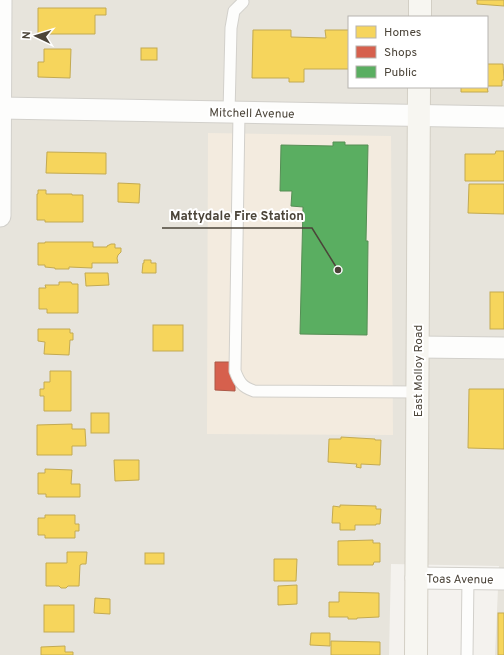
<svg xmlns="http://www.w3.org/2000/svg" width="504" height="655" viewBox="0 0 504 655" font-family="Overpass,sans-serif">
<rect width="100%" height="100%" fill="#f4f2ee"/>
<!-- residential -->
<path fill="#e7e4dc" fill-rule="evenodd" d="M 0,0 L 504,0 L 504,655 L 495,655 L 499,566 L 391,564 L 389,655 L 0,655 ZM 349,17 L 487,17 L 487,87 L 349,87 Z"/>
<!-- commercial -->
<polygon fill="#f3ebdf" points="208,133 391,136 393,435 207,434"/>
<!-- homes -->
<g fill="#f6d55c" stroke="#c3aa52">
<polygon points="477,0 504,0 504,6 477,4"/>
<polygon points="38,8 106,8 106,15 95,15 95,34 38,34"/>
<polygon points="253,30 291,30 291,37 326,38 325,30 349,30 349,69 304,69 304,82 289,82 289,78 252,78"/>
<rect x="141" y="48" width="16" height="12"/>
<polygon points="44,49 71,49 70,78 38,77 38,62 44,62"/>
<polygon points="487,64 503,64 504,80 502,80 502,86 487,86 488,92 461,92 461,87 487,87"/>
<polygon points="496,151 504,151 504,181 465,181 465,154 495,154"/>
<polygon points="47,152 106,153 106,174 46,173"/>
<polygon points="118,183 140,184 139,203 118,202"/>
<polygon points="469,184 504,184 504,214 468,213"/>
<polygon points="38,190 46,190 46,194 72,194 72,195 83,195 83,222 45,222 45,220 37,220 37,194 38,194"/>
<polygon points="45,242 93,242 93,247 107,247 107,246 111,244 115,244 115,248 121,248 121,252 118,255 117,258 118,263 92,263 92,268 69,267 69,269 55,269 55,268 45,267 45,265 38,265 38,243 45,243"/>
<polygon points="144,260 151,260 151,263 156,263 156,273 142,273 143,263 144,263"/>
<polygon points="85,273 108,273 109,285 86,286"/>
<polygon points="59,282 71,282 72,284 78,284 78,313 47,313 47,309 39,309 39,288 46,288 45,285 59,285"/>
<rect x="490" y="292" width="14" height="37"/>
<rect x="153" y="325" width="30" height="26"/>
<polygon points="38,329 70,329 70,333 73,333 73,340 70,340 69,355 44,354 45,342 38,341"/>
<polygon points="50,371 71,371 71,411 44,411 44,396 40,396 40,389 44,389 44,382 50,382"/>
<polygon points="469,389 504,389 504,449 468,448"/>
<rect x="91" y="413" width="18" height="20"/>
<polygon points="72,424 72,429 85,429 86,446 72,446 72,455 37,455 37,425"/>
<polygon points="341,437 375,439 375,440 381,440 380,465 361,464 361,468 356,467 357,464 328,462 329,439 341,439"/>
<polygon points="114,460 139,460 139,480 115,481"/>
<polygon points="45,469 72,470 71,484 80,484 80,497 46,497 46,494 38,494 38,473 45,473"/>
<polygon points="340,505 376,506 376,509 381,509 380,524 376,524 376,525 355,525 355,530 340,530 340,523 332,523 333,506 340,507"/>
<polygon points="45,515 75,515 75,524 79,524 79,531 75,531 75,538 45,538 45,535 38,535 38,518 45,518"/>
<polygon points="373,540 373,543 380,543 380,562 374,562 373,565 338,565 338,541"/>
<polygon points="67,552 87,552 86,564 82,564 80,565 79,586 68,586 66,588 61,588 59,586 46,586 46,563 67,563"/>
<rect x="145" y="553" width="19" height="11"/>
<polygon points="274,559 297,559 296,581 274,581"/>
<polygon points="297,585 297,604 278,605 278,586"/>
<polygon points="339,592 379,593 379,617 357,618 357,619 348,619 348,617 329,617 329,602 339,602"/>
<polygon points="95,598 110,599 110,614 94,613"/>
<rect x="44" y="605" width="30" height="27"/>
<rect x="498" y="613" width="6" height="42"/>
<polygon points="311,633 330,633 330,646 310,645"/>
<polygon points="331,641 380,642 380,655 331,655"/>
<polygon points="65,646 65,652 73,652 73,655 41,655 41,647"/>
</g>
<!-- shops -->
<polygon fill="#d6604d" stroke="#ac5847" points="215,362 235,362 235,391 215,390"/>
<!-- public -->
<polygon fill="#5aae61" stroke="#568e55" points="333,142 345,142 345,145 368,145 366,241 368,241 367,335 300,334 303,207 291,206 292,191 280,191 281,145 333,146"/>
<g fill="none" stroke-linecap="round" stroke-linejoin="round">
<defs>
<g id="lane">
<polyline points="229,113 231,28 234,11 243,2"/>
<path d="M 239,113 L 235,371 C 239,382 242,387 254,391 L 418,392"/>
<polyline points="467,655 468,579"/>
</g>
<g id="street">
<polyline points="0,108 504,117"/>
<polyline points="0,216 1,0"/>
<polyline points="418,347 504,348"/>
<polyline points="416,578 504,579"/>
</g>
<g id="secondary">
<polyline points="420,17 420,0"/>
<polyline points="416,655 419,87"/>
</g>
</defs>
<!-- lane casing -->
<use href="#lane" stroke="#d2d0cb" stroke-width="13"/>
<!-- street casing -->
<use href="#street" stroke="#d2d0cb" stroke-width="23"/>
<!-- secondary casing -->
<use href="#secondary" stroke="#d3cfc5" stroke-width="24"/>
<!-- lane -->
<use href="#lane" stroke="#fdfdfc" stroke-width="11"/>
<!-- street -->
<use href="#street" stroke="#fdfdfc" stroke-width="21"/>
<!-- secondary -->
<use href="#secondary" stroke="#f7f6f1" stroke-width="22"/>
</g>
<g text-anchor="middle" stroke-width="4" stroke-linejoin="round" paint-order="stroke">
<!-- street labels -->
<g font-size="12" fill="#4b4439" stroke="#fff">
<text transform="translate(252 113) rotate(1)" y="4">Mitchell Avenue</text>
<text transform="translate(418 371) rotate(-90)" y="4">East Molloy Road</text>
<text transform="translate(460 579) rotate(1)" y="4">Toas Avenue</text>
</g>
</g>
<!-- callouts -->
<path fill="none" stroke="#4b4439" stroke-width="1.5" d="M338 270L312 228H162"/>
<circle fill="#4b4439" stroke="#fff" stroke-width="1.5" cx="338" cy="270" r="4"/>
<g font-size="13" text-anchor="middle" font-weight="bold" fill="#4b4439" stroke="#fff" stroke-width="4" stroke-linejoin="round" paint-order="stroke">
<text x="237" y="220">Mattydale Fire Station</text>
</g>
<!-- legend -->
<rect x="348" y="16" width="140" height="72" fill="#ffffff" stroke="#b7b4b0"/>
<rect x="356" y="26" width="20" height="12" fill="#f6d55c" stroke="#b7b4b0"/>
<text x="384" y="36" font-size="12" fill="#4b4439">Homes</text>
<rect x="356" y="46" width="20" height="12" fill="#d6604d" stroke="#b7b4b0"/>
<text x="384" y="56" font-size="12" fill="#4b4439">Shops</text>
<rect x="356" y="66" width="20" height="12" fill="#5aae61" stroke="#b7b4b0"/>
<text x="384" y="76" font-size="12" fill="#4b4439">Public</text>
<!-- north arrow -->
<g transform="translate(36 36) rotate(274)" stroke="#ffffff" stroke-width="3" paint-order="stroke">
<path d="M0-3L7 15L0 10L-7 15Z" fill="#4b4439"/>
<text y="-6" font-size="11" font-weight="bold" text-anchor="middle" fill="#4b4439">N</text>
</g>
</svg>
